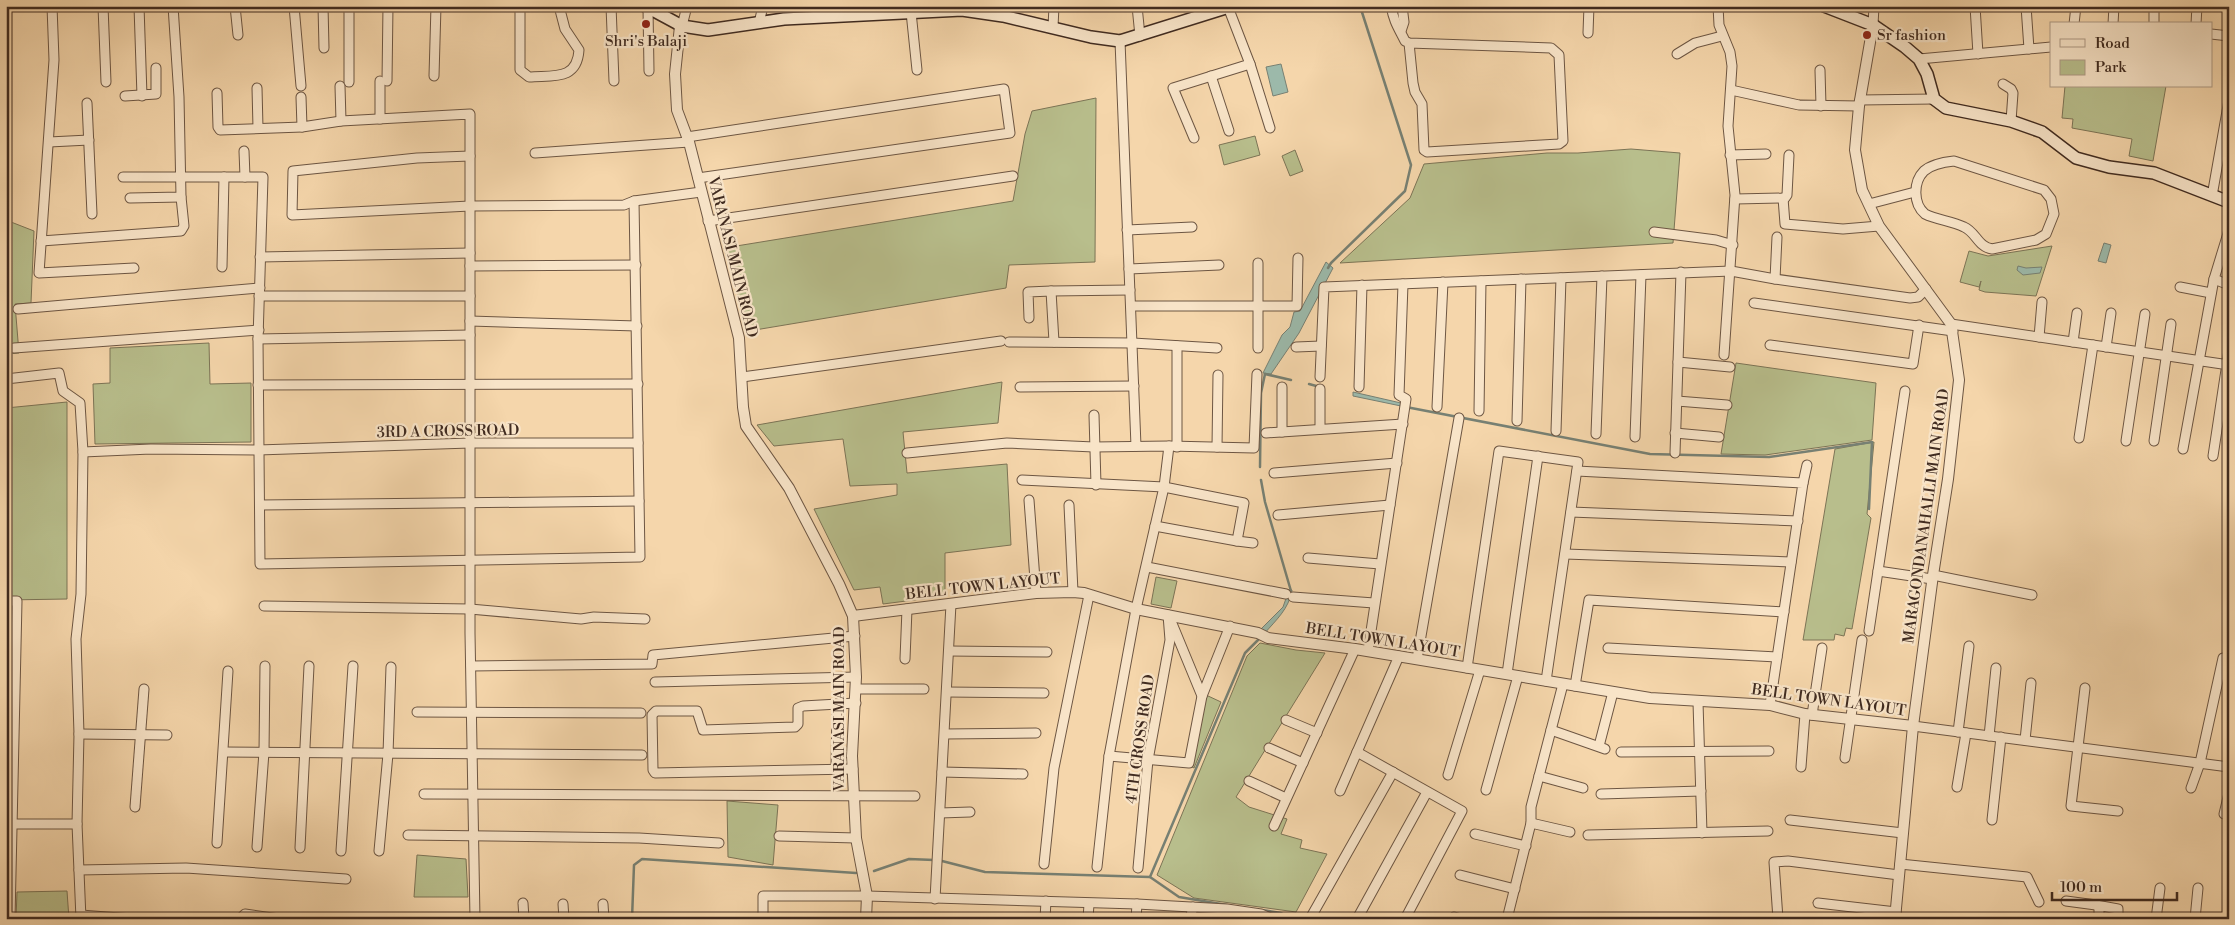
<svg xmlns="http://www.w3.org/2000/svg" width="2235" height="925" viewBox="0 0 2235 925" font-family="'Libre Bodoni',serif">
<rect width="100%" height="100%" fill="#f5d6ab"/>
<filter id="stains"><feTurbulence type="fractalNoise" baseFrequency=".004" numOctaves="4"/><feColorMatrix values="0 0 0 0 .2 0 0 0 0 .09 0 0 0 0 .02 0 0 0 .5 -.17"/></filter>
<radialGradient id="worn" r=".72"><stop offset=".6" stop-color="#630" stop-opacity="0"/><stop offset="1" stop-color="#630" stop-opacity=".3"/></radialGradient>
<!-- green -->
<g fill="#b8be8c" stroke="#7c7456">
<polygon points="2065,86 2166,86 2153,161 2129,156 2132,139 2072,128 2073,119 2062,118"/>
<polygon points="1096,98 1095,262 1009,265 1006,288 749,331 724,248 1013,201 1025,134 1032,111"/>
<polygon points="1255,136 1260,155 1224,165 1219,145"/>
<polygon points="1631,149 1680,153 1673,243 1340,263 1410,198 1424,164 1547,153 1578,153"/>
<polygon points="1295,150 1303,171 1290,176 1282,156"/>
<polygon points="11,222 34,231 31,303 15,304 19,353 6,354 6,225"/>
<polygon points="2052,246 2036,296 1985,292 1979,290 1981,281 1979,287 1960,282 1969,251 1988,256"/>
<polygon points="209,343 210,384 251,383 251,442 95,444 93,384 110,383 110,348"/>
<polygon points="1736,363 1876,383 1872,440 1765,455 1721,454"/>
<polygon points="1002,382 998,423 903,432 907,473 1007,464 1011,545 945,553 945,596 883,604 880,587 854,590 814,509 897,495 897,484 850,486 843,439 774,446 757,425"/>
<polygon points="67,402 67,599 6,600 6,408"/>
<polygon points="1874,442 1867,514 1871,518 1852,629 1846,628 1844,636 1835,634 1834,640 1803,640 1835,449"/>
<polygon points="1156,577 1177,581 1171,608 1151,604"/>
<polygon points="1260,643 1296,650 1325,653 1236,797 1249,807 1287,819 1281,834 1302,840 1300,848 1327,854 1296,912 1194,898 1157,875 1247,656"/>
<polygon points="1206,695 1221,702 1194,768 1192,767"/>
<polygon points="727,801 778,805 773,865 728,857"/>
<polygon points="417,855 466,859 468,897 414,897"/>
<polygon points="67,891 69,919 16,919 17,892"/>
</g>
<!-- water -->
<g fill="#9cb9aa" stroke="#778073">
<polygon points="1281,64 1288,92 1273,96 1266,67"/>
<polygon points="2104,243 2111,245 2106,263 2098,261"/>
<polygon points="1326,262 1333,268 1299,333 1271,374 1263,373 1282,335 1290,327 1294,312 1300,311"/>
<polygon points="2018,266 2026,268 2042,267 2040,273 2023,275 2017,270"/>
<polygon points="1353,392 1401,403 1401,406 1353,396"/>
<path d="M 1289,590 L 1292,590 C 1289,609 1276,620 1264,634 L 1260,630 L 1283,607 Z"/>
</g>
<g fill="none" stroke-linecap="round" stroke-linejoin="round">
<!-- stream -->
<g stroke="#778073" stroke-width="2.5">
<polyline points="1328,268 1331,263 1405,191 1411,165 1360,6"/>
<polyline points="1265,374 1291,380"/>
<polyline points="1309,384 1320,387"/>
<polyline points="1406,407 1650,454 1769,457 1872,442 1869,509"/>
<polyline points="1260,467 1261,393 1265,374"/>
<polyline points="1261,480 1265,502 1291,591"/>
<polyline points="942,861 985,872 1150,877"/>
<polyline points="874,871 909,859 934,860"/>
<polyline points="1227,905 1179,897 1150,877 1245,653 1260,638"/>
<polyline points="1262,910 1281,913 1291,919"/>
<polyline points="632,919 634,865 642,859 856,873"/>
</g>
<defs>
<g id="minor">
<polyline points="52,6 54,60 39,273 134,268"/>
<polyline points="103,6 106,82"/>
<polyline points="139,6 142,96"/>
<polyline points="235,6 238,35"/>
<polyline points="294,6 301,86"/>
<polyline points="323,6 324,48"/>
<path d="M 520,6 L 520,70 L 529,77 C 553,75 577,81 579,50 L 565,29 L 559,6"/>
<polyline points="611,6 614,81"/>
<polyline points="823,6 824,17"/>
<polyline points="1137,6 1140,36"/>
<path d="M 1391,6 C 1394,22 1398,27 1405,41 L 1409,43 L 1551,48 L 1559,55 L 1563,141 L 1559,144 L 1427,152 L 1424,150 L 1422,104 L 1415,92 L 1413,83 L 1409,43"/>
<polyline points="1718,6 1719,25 1730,52 1732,66 1728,126 1735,195 1724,355"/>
<polyline points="1975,6 1978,54"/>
<polyline points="2026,6 2029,49"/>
<polyline points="648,8 649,71"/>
<polyline points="911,12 917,70"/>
<polyline points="759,23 763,6"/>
<polyline points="2074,24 2076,6"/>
<polyline points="2113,24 2114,6"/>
<polyline points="2154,24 2154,6"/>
<polyline points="2196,24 2197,6"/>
<polyline points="1873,25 1874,6"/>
<polyline points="682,26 687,6"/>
<polyline points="1053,27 1054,6"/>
<polyline points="1401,31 1404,22 1402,6"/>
<polyline points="1588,33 1589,6"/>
<polyline points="2211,34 2229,36"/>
<polyline points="1120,41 1136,446"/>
<polyline points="1677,54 1695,43 1722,36"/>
<polyline points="1919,59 2051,47"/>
<polyline points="1250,64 1270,128"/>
<polyline points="1820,70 1821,106"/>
<polyline points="434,76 436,6"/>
<polyline points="1211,76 1229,131"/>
<polyline points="380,81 380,119"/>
<polyline points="387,81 388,6"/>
<polyline points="349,82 349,6"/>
<polyline points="2003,84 2011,89 2013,93 2011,121"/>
<polyline points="340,86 341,121"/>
<polyline points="257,88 258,128"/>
<polyline points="1731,90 1799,105 1859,106"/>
<polyline points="217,93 218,127 220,130 302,127"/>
<polyline points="125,96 156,94 156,68"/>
<polyline points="301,97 302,127 341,121 470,114 470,633 475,919"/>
<polyline points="1860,100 1934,99"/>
<polyline points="87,103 92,214"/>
<polyline points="687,137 1004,89 1010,133 698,178"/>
<polyline points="1194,138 1173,88 1250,64 1228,7"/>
<polyline points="49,142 89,140"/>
<polyline points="244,151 245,177"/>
<polyline points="535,153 689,142"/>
<polyline points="1730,155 1766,154"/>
<polyline points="470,156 417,158 293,171 292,215 470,206 624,205 634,201 701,192"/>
<path d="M 1954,161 L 2044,190 L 2051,199 L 2054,214 L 2046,234 L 2036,240 L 1992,249 C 1978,247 1976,232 1964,227 C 1952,221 1937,220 1925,214 C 1913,204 1913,182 1924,171 C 1932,164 1944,162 1954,161 Z"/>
<polyline points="123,177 263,177 258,339 260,564 640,557 634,201"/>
<polyline points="2212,196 2229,100"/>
<polyline points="130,198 181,197 179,97 173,6"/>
<polyline points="1783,198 1785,224 1843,229 1879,226"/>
<polyline points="1735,199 1785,198 1787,195 1789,155"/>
<polyline points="1869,204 1915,192"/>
<polyline points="708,221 1013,176"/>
<polyline points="1127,230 1192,227"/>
<polyline points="1654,232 1716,240 1733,245"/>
<polyline points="41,241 181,231 184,226 181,197"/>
<polyline points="260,257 470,253"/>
<polyline points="470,266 636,265"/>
<polyline points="222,267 224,177"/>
<polyline points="1129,269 1219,265"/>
<polyline points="1775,279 1777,237"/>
<polyline points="2214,279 2229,285"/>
<polyline points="2180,287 2211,293"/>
<polyline points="1051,291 1130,290"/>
<polyline points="259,296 470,296"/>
<polyline points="1754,303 1953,331"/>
<polyline points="1131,306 1297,306 1298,258"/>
<polyline points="18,309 260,288"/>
<polyline points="1029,318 1028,292 1051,291 1054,342"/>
<polyline points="470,321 637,326"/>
<polyline points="1951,324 2229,365"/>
<polyline points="2039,337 2042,302"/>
<polyline points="258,339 470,335"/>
<polyline points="1009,342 1133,343 1217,348"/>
<polyline points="2073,342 2077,313"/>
<polyline points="1770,345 1913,364 1919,325"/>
<polyline points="1177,346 1177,447"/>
<polyline points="1296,347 1321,346"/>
<polyline points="2106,347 2111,313"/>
<polyline points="14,348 259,330"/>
<polyline points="1258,348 1258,263"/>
<polyline points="1678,362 1730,367"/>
<polyline points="742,377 1001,341"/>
<polyline points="1320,377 1324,287 1731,271 1775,279 1910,298 1918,297 1926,289"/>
<polyline points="6,379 59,373 63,391 80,403 83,452 81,594 76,639 79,734 77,824 81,919"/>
<polyline points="258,385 638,384"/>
<polyline points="1020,387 1134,386"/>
<polyline points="1282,387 1282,432"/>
<polyline points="1359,387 1362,285"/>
<polyline points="1320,389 1320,429"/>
<polyline points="1677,401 1727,405"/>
<polyline points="1437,407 1443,282"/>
<polyline points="1479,411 1481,281"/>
<polyline points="1094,415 1096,485"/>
<polyline points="1517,421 1521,279"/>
<polyline points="1556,431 1561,278"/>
<polyline points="1266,433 1403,424"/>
<polyline points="1675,433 1719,437"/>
<polyline points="1596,434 1602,276"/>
<polyline points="1635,437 1641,275"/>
<polyline points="2079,438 2093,345"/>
<polyline points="2126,441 2145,314"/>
<polyline points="2154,441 2171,324"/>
<polyline points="1169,446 1254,448 1257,374"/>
<polyline points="1217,447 1218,375"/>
<polyline points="2183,449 2214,279 2229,230"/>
<polyline points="83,452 151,449 258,450 470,443 638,443"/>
<polyline points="907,453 1007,443 1094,447 1169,446 1164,487 1136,609 1109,756 1097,867"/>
<polyline points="1675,453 1681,272"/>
<polyline points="2213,456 2229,350"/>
<polyline points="1577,471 1803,483 1770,705"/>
<polyline points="1274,473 1397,463"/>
<polyline points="1022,480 1164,487 1244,503 1237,541 1155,526"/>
<polyline points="1803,483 1807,465"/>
<polyline points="1029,500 1036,593"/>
<polyline points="260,505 639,501"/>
<polyline points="1069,505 1073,592"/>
<polyline points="1571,512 1798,521"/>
<polyline points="1278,515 1390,505"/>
<polyline points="1237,541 1253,543"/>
<polyline points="1565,554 1791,562"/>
<polyline points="1308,558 1380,564"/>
<polyline points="1147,567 1286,594"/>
<polyline points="1878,571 1932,579"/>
<polyline points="1933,575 2032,595"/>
<polyline points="1293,597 1374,603"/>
<polyline points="6,601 17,601 10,919"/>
<polyline points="264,606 470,609 581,619 594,617 645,619"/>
<polyline points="1869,631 1905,391"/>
<polyline points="1608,648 1777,657"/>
<polyline points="949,651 1047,652"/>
<polyline points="1368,651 1406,399 1399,395 1403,284"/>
<polyline points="905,659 907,609"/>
<polyline points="1417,659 1459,418"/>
<polyline points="471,666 652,664 653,655 855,636"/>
<polyline points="1467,668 1499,451 1578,462 1546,681"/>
<polyline points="1507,674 1538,456"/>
<polyline points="655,682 856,677"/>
<polyline points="1575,686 1589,600 1784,612"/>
<polyline points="2085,688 2071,806 2118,811"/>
<polyline points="856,689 924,689"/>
<polyline points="947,692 1044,693"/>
<polyline points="1202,696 1230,626"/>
<polyline points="1698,702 1702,833"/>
<polyline points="417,712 641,713"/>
<polyline points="1812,715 1822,648"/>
<polyline points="1286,720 1317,733"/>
<polyline points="1913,726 2229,767"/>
<polyline points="1551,730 1605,749"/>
<polyline points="1958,732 1969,646"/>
<polyline points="79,734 167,735"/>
<polyline points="945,734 1036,733"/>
<polyline points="1989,736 1996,668"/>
<polyline points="2025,740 2031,683"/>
<polyline points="1599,746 1613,692"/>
<polyline points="1269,748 1303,763"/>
<polyline points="224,752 642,755"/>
<polyline points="1357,752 1462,811 1405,919"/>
<polyline points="1621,752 1769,751"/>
<polyline points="1109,756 1189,763 1202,696 1171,621"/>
<polyline points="1845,758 1862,640"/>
<polyline points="1801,767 1805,714"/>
<polyline points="853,769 655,773 653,770 652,715 656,711 697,711 703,730 795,727 798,724 798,708 803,706 856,703"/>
<polyline points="836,770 837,704"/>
<polyline points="942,772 1023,774"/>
<polyline points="1448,775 1480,670"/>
<polyline points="1539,776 1583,788"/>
<polyline points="1249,781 1286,798"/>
<polyline points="1957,787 1966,733"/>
<polyline points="2191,788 2200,763 2223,658"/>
<polyline points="1486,790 1518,676"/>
<polyline points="1340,791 1399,656"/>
<polyline points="424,794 915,796"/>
<polyline points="1601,794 1701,791"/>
<polyline points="135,807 144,689"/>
<polyline points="940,813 970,812"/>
<polyline points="2224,814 2229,793"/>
<polyline points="1790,820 1903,833"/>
<polyline points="1992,820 2001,737"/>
<polyline points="1531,823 1570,832"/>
<polyline points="6,824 77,824"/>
<polyline points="1274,826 1355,649"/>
<polyline points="1475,834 1526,846"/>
<polyline points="408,835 639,838 719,843"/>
<polyline points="1588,835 1768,831"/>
<polyline points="779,836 856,838"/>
<polyline points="217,843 228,671"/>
<polyline points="257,847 264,752 265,666"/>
<polyline points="300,848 309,666"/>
<polyline points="341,851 353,666"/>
<polyline points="379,851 388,754 391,667"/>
<polyline points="1044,864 1054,768 1089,595"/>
<polyline points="1900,864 2027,877 2039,902"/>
<polyline points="1138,868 1148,760 1170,640 1168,615"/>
<polyline points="79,870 186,868 346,879"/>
<polyline points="1460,875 1515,889"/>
<polyline points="935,899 951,604"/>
<polyline points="2066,901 2096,905 2099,908 2099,919"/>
<polyline points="523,903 524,919"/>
<polyline points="1818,903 1896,912"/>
<polyline points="563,904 564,919"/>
<polyline points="603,904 604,919"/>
<polyline points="2096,905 2118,909 2118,919"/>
<polyline points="81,915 132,919"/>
<polyline points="1454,917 1461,919"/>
<polyline points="240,919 245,914 279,919"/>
<polyline points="763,919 763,896 867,896 1137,904 1227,909 1261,914 1273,919"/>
<polyline points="1045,919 1046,901"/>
<polyline points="1088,919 1089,904"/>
<polyline points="1136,919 1137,904"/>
<polyline points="1190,919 1193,907"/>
<polyline points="1313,919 1311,917 1393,772"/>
<polyline points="1357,919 1427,792"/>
<polyline points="1507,919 1531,823 1531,807 1563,684"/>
<polyline points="1778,919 1774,862 1788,861 1899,875"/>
<polyline points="2156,919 2160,888"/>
<polyline points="2195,919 2198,888"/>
</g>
<g id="tertiary">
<polyline points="1873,25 1859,106 1855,150 1862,190 1879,226 1951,324 1959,380 1948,479 1933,575 1913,726 1895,919"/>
<polyline points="680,26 675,74 677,110 689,142 739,338 743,407 746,426 789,488 839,584 853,616 856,677 852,756 856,838 867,896 866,919"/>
<polyline points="853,616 1036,593 1073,592 1084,593 1136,609 1258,633 1268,638 1355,649 1650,698 1770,705 1805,714 1913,726"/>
</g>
<g id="secondary">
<polyline points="645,6 682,26 708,30 784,19 962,10 1003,16 1091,37 1120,41 1232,6"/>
<polyline points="1824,6 1873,25 1905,47 1919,59 1927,74 1934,99 1946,108 2011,121 2042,132 2076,158 2109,167 2154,173 2229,202"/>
</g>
</defs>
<!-- minor casing -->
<use href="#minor" stroke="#6d5643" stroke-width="11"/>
<!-- tertiary casing -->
<use href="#tertiary" stroke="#6d5643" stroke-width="12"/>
<!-- secondary casing -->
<use href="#secondary" stroke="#402b20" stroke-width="14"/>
<!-- minor -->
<use href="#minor" stroke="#f8e4c8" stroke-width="9"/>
<!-- tertiary -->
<use href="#tertiary" stroke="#f8e4c8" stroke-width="10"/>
<!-- secondary -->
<use href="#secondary" stroke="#f8e4c8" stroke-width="11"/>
</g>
<!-- markers -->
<g fill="#8f2418" stroke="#f8e4c8" stroke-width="2">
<circle cx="646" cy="24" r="5"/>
<circle cx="1867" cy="35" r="5"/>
</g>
<g text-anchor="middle" stroke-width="4.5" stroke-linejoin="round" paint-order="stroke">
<!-- poi labels -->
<g font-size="15" fill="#402b20" stroke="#f8e4c8" text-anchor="start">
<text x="1877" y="40">Sr fashion</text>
<text x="646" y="46" text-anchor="middle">Shri's Balaji</text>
</g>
<!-- street labels -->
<g font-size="15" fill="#402b20" stroke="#f8e4c8">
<text transform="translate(733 257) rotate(76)" y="5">VARANASI MAIN ROAD</text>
<text transform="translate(448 431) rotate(-1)" y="5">3RD A CROSS ROAD</text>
<text transform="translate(1926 516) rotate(-82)" y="5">MARAGONDANAHALLI MAIN ROAD</text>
<text transform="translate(983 586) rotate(-6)" y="5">BELL TOWN LAYOUT</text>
<text transform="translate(1383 640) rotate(9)" y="5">BELL TOWN LAYOUT</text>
<text transform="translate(1829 700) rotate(8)" y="5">BELL TOWN LAYOUT</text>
<text transform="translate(839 709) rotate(-90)" y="5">VARANASI MAIN ROAD</text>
<text transform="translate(1140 739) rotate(-82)" y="5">4TH CROSS ROAD</text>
</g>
</g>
<!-- margin -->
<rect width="2235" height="925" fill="none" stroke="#f5d6ab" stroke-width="25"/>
<rect x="8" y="8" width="2220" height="910" fill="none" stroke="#402b20" stroke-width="2.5"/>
<rect x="12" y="12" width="2210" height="900" fill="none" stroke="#402b20"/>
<!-- legend -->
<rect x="2050" y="22" width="162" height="65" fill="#f8e4c8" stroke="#ae9a85"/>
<rect x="2060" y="39" width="25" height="8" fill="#f8e4c8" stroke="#ae9a85"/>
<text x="2095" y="48" font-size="15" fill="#402b20">Road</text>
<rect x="2060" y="60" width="25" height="15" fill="#b8be8c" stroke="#ae9a85"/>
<text x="2095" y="72" font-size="15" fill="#402b20">Park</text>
<!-- scale -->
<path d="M2052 892v8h125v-8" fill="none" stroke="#402b20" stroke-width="2.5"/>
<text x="2060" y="892" font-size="15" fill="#402b20" stroke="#f8e4c8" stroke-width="4" paint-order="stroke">100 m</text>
<rect width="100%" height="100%" filter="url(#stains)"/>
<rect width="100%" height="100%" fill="url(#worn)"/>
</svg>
